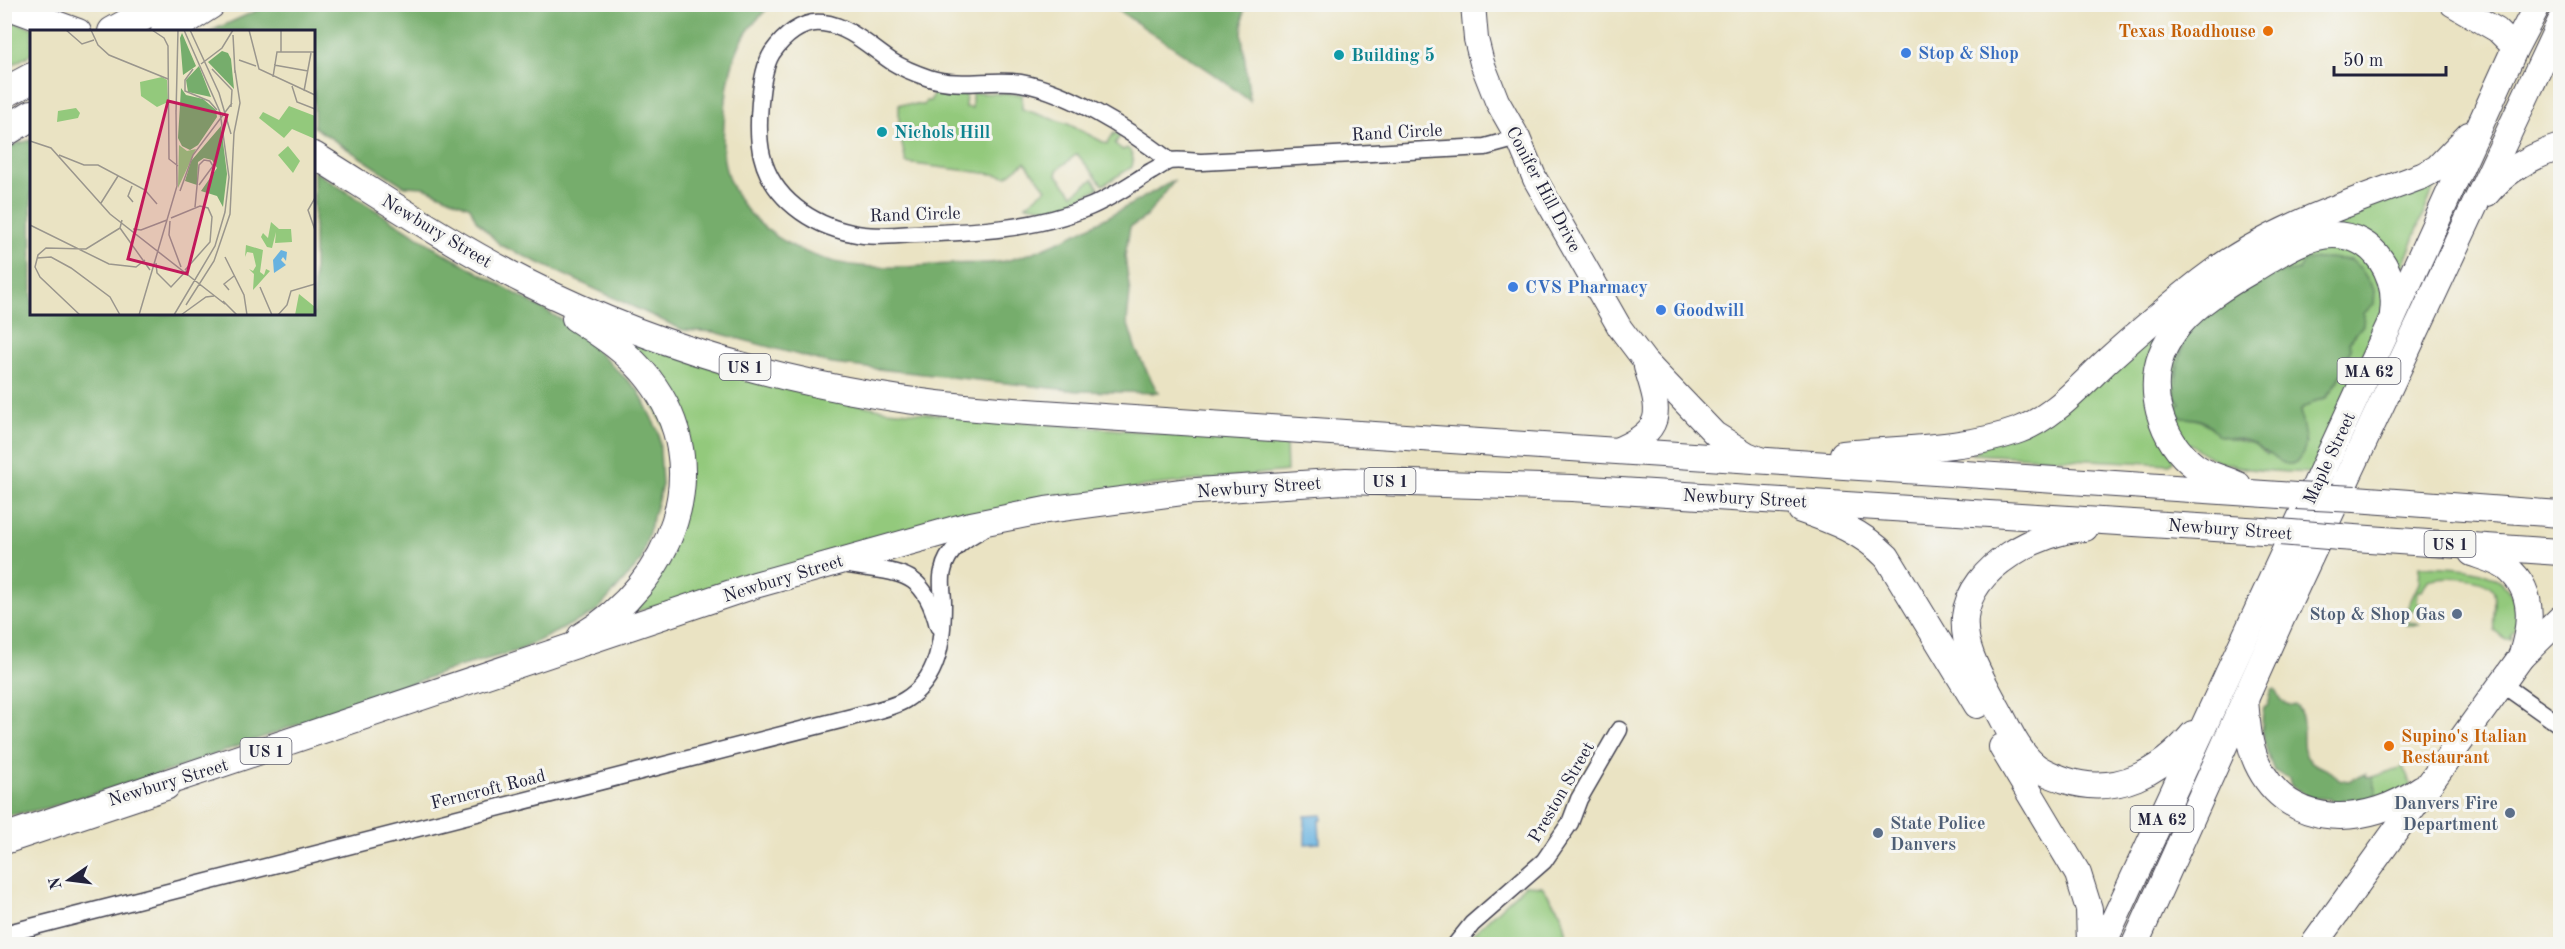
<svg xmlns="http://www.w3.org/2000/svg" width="2565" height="949" viewBox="0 0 2565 949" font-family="'Old Standard TT',serif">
<rect width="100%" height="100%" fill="#f6f6f2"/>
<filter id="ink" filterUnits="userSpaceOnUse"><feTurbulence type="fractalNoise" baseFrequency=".0167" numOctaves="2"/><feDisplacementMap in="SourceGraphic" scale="12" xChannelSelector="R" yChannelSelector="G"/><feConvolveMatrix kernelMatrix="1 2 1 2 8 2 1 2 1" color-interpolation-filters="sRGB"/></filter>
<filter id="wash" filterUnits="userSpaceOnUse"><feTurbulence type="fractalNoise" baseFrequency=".008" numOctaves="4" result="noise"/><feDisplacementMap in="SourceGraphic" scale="24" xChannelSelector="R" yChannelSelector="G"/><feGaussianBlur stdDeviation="1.35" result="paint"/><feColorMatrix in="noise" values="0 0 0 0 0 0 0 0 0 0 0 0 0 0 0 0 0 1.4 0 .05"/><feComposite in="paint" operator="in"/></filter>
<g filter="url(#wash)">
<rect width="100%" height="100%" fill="#eae3c3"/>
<!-- green -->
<g fill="#93c97c" stroke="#5a765c" stroke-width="1.5" fill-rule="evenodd">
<polygon points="4,19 42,31 32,32 31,54 5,69"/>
<path d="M 936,90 L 966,93 L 965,107 L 972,108 L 972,93 L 1022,94 L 1022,109 L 1068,124 L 1107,144 L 1114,133 L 1120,136 L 1115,144 L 1123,150 L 1127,148 C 1133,152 1134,159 1132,167 L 1103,185 L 1077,154 L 1057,170 L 1057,175 L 1073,194 L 1093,179 L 1099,188 L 1072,202 L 1051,209 L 1026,205 L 1046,189 L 1025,162 L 1007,176 L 906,163 L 899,130 L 899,104 L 924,105 L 926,101 L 930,101 Z"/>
<polygon points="2436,182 2400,274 2323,228 2341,212"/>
<path d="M 2333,243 L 2368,257 L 2387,300 L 2311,473 C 2268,470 2225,474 2191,444 L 2187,446 L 2169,415 L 2168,359 L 2195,318 L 2274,265 ZM 2326,258 L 2351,260 L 2375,291 L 2369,309 L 2364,313 L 2363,325 L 2350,341 L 2351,350 L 2345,358 L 2347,366 L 2326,399 L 2315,401 L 2301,410 L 2300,420 L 2306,444 L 2266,455 C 2252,437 2243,445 2227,437 C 2209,428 2205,418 2183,418 L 2177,414 L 2176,408 L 2180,403 L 2175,396 L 2181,346 L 2196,327 L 2228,300 L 2267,276 L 2292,273 Z"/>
<polygon points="2149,330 2163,331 2173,461 2170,464 1972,454"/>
<polygon points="621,340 819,397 886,410 1286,444 1287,471 1145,486 637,611 636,609 656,584 689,477"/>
<path d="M 2420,566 C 2455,568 2504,564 2515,605 C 2518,615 2518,627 2511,635 L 2512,639 L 2505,639 L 2494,630 C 2492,618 2497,603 2494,592 C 2489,576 2441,575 2428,580 L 2422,591 L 2418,591 L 2417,603 L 2421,603 L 2420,611 L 2408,611 L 2407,622 L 2417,623 L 2419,625 L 2406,625 L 2403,617 L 2419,583 Z"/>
<polygon points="2403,767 2411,785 2399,793 2373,798 2376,794 2372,777"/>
<polygon points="1525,885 1542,886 1561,913 1568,944 1462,944"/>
</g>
<!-- forest -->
<g fill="#76ad6c" stroke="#4c6854" stroke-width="1.5">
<path d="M 269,5 L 771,5 C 762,14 752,24 745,35 C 726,65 725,108 723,142 C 720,214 796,261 861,266 C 890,269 919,266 948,264 C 969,263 996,265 1016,258 C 1070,241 1125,207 1175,180 L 1146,217 L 1130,227 L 1125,256 L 1130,293 L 1127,321 L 1136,350 L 1158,393 L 1078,391 L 832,364 L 714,332 L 683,330 L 500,245 L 476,220 L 470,207 L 424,187 L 404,186 L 314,127 L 314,32 L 211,31 Z"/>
<polygon points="1110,5 1244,5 1242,36 1250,101 1214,74"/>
<polygon points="31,140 32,314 314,314 314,171 442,252 566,322 638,390 659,433 662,485 641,561 596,612 520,650 455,668 169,771 43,809 5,816 5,151 16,144"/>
<path d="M 2326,258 L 2351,260 L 2361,269 L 2375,291 L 2374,304 L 2364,313 L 2363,325 L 2350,341 L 2351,350 L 2345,358 L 2347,366 L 2325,399 L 2315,401 L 2301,410 C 2300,421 2307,438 2305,447 C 2293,486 2266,447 2250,442 C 2239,438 2228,438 2217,435 C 2210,421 2198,418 2183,418 L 2177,414 L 2176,408 L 2180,403 L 2175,396 L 2177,369 L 2187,331 C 2203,324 2210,305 2228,300 L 2229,296 L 2261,277 L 2299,270 L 2304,261 Z"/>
<path d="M 2272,689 L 2275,689 L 2281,701 L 2292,706 L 2295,705 C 2309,717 2299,738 2305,754 C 2311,767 2332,769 2339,779 L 2348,781 L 2366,774 L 2367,778 L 2372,777 L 2377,791 L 2373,798 L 2348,803 L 2344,799 L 2337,804 L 2333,803 L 2331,799 L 2311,798 L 2291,786 L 2289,778 L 2274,771 C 2265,749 2259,730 2264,707 L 2268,704 Z"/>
</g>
<!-- water -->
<polygon fill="#67b2e0" stroke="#446a8e" stroke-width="1.5" points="1322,815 1322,820 1319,820 1320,843 1305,844 1305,816"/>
</g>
<g filter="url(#ink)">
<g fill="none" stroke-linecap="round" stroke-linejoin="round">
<defs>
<g id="street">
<path d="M 1170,161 C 1131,131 1062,86 1012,82 C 984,80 957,87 929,78 C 917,74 902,68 891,61 C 870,47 849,26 823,23 C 802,20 783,37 772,53 C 759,74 756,133 762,156 C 772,198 811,225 852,233 C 872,238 894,235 914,234 C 972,232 1034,230 1089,207 C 1111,198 1132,183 1152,171 C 1158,168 1165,162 1170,161 C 1180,159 1192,162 1202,162 L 1485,147 L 1518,138"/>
<path d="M 844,564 C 896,575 922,564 938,626"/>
<polyline points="2502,684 2560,725"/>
<path d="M 4,934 L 852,717 C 869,712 890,709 905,700 C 939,679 943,640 943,603 C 943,592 940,581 943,571 C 947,550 965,538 983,529"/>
<polyline points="1456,944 1472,924 1544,861 1570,823 1579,799 1619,730"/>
</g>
<g id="secondary">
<polyline points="1473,4 1476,39 1482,63 1497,101 1518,138 1535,179 1620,328 1645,361 1715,434 1747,454 1762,460"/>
<polyline points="2452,4 2497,30 2515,48"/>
<path d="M 1614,451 C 1665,430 1661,415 1646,367"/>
</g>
<g id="primary">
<polyline points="4,5 78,32"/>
<path d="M 314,155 C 383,198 451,244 524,281 C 671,356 835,398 999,410 L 2296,496"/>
<path d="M 2487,193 C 2506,170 2532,156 2560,147"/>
<path d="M 575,318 C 603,336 629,353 649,379 C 718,469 671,583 581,636"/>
<path d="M 1843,454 C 1898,449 1968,449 2019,430 C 2054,417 2081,385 2108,360 C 2138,333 2169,306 2201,281 C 2266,230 2346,204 2422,176 L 2437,168 L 2469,135"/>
<path d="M 2238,485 C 2224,478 2209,476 2196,467 C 2177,453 2165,433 2159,411 C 2141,339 2200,300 2254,269 C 2277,255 2305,235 2333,235 C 2375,235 2398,275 2393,314"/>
<polyline points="2355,499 2560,514"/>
<path d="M 1801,510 C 1834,521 1862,532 1887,557 L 1977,705"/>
<path d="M 2085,528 C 2040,531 1970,566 1965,617 C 1962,649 1982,679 1996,706 C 2007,725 2016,749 2033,764 C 2041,772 2054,776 2065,780 C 2116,797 2161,772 2193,734"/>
<polyline points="2340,537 2560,552"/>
<path d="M 2472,553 C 2483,557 2498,561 2507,568 C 2536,591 2531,627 2521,657"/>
<path d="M 2245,700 C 2247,722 2248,743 2257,763 C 2289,832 2369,826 2422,788"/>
<polyline points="2002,747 2078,874 2089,909 2090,944"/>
<polyline points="147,789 755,585 966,526 1046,510 1182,492 1346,481 1572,488 2279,532"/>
<polyline points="2103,944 2389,326 2515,48 2538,4"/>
<polyline points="2135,944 2282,617 2560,23"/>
<polyline points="2314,944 2521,657 2560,619"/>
</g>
<g id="highway">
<polyline points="113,32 164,4"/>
<polyline points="166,32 210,4"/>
<polyline points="4,93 32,78"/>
<polyline points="4,132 32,115"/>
<polyline points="4,839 165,785"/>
</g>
</defs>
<!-- street casing -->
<use href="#street" stroke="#403f4f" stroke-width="19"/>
<!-- secondary casing -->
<use href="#secondary" stroke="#403f4f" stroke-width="26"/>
<!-- primary casing -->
<use href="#primary" stroke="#403f4f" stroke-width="28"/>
<!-- highway casing -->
<use href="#highway" stroke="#403f4f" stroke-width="32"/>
<!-- street -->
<use href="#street" stroke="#fff" stroke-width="16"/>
<!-- secondary -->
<use href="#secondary" stroke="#fff" stroke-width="24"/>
<!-- primary -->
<use href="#primary" stroke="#fff" stroke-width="26"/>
<!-- highway -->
<use href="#highway" stroke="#fff" stroke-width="30"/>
<defs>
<g id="primary-bridge">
<polyline points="2296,496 2355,499"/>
<polyline points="2279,532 2340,537"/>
</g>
</defs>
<!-- primary-bridge casing -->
<use href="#primary-bridge" stroke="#403f4f" stroke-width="28" stroke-linecap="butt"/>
<!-- primary-bridge -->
<use href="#primary-bridge" stroke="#fff" stroke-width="26"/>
</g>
</g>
<!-- markers -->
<g fill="#e8710a" stroke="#f6f6f2" stroke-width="2">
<circle cx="2268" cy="31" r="6"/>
<circle cx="2389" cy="746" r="6"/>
</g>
<g fill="#3f7fe0" stroke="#f6f6f2" stroke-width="2">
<circle cx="1906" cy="53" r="6"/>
<circle cx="1513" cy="287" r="6"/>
<circle cx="1661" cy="310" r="6"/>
</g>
<g fill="#0f9aa8" stroke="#f6f6f2" stroke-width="2">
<circle cx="1339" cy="55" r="6"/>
<circle cx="882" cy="132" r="6"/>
</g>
<g fill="#5c6f8a" stroke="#f6f6f2" stroke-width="2">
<circle cx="2457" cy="614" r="6"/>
<circle cx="2510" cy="813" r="6"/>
<circle cx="1878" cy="833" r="6"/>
</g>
<g text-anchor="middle" stroke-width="6" stroke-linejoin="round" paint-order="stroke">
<!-- shield labels -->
<g fill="#f6f6f2" stroke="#626272" stroke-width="1.5">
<rect x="719.5" y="354" width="51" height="26" rx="4.5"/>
<rect x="2337.5" y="358" width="63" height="26" rx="4.5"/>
<rect x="1364.5" y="468" width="51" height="26" rx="4.5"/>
<rect x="2424.5" y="531" width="51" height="26" rx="4.5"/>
<rect x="240.5" y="738" width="51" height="26" rx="4.5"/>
<rect x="2130.5" y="806" width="63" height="26" rx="4.5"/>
</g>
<g font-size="16" font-weight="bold" fill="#22223b">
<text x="745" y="373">US 1</text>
<text x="2369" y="377">MA 62</text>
<text x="1390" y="487">US 1</text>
<text x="2450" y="550">US 1</text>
<text x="266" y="757">US 1</text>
<text x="2162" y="825">MA 62</text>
</g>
<!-- food labels -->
<g font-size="18" font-weight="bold" fill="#c56008" stroke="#f6f6f2" text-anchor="end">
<text x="2256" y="37">Texas Roadhouse</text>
<text x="2401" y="742" text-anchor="start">Supino's Italian<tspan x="2401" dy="21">Restaurant</tspan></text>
</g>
<!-- shop labels -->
<g font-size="18" font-weight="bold" fill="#366cbe" stroke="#f6f6f2" text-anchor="start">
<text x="1918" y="59">Stop &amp; Shop</text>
<text x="1525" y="293">CVS Pharmacy</text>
<text x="1673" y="316">Goodwill</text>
</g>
<!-- culture labels -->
<g font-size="18" font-weight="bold" fill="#0d838f" stroke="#f6f6f2" text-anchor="start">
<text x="1351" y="61">Building 5</text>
<text x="894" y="138">Nichols Hill</text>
</g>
<!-- street labels -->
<g font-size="18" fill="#22223b" stroke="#f6f6f2">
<text transform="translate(1397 132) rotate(-3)" y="6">Rand Circle</text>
<text transform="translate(1544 189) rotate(62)" y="6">Conifer Hill Drive</text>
<text transform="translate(915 214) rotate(-2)" y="6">Rand Circle</text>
<text transform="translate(437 231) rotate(31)" y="6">Newbury Street</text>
<text transform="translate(2329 458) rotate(-65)" y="6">Maple Street</text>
<text transform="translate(1259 487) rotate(-4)" y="6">Newbury Street</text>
<text transform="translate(1745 498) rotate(3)" y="6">Newbury Street</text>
<text transform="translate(2230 529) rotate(4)" y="6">Newbury Street</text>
<text transform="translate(783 578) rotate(-17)" y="6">Newbury Street</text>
<text transform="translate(168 782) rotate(-17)" y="6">Newbury Street</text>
<text transform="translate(488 789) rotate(-14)" y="6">Ferncroft Road</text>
<text transform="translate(1561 792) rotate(-60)" y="6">Preston Street</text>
</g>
<!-- service labels -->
<g font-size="18" font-weight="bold" fill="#4e5e75" stroke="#f6f6f2" text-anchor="end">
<text x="2445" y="620">Stop &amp; Shop Gas</text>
<text x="2498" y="809">Danvers Fire<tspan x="2498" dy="21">Department</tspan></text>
<text x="1890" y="829" text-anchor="start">State Police<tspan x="1890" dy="21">Danvers</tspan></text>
</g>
</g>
<!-- overview -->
<g transform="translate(30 30)">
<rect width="285" height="285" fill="#eae3c3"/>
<path d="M 132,47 L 137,50 L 138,72 L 127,77 L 111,66 L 110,52 ZM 259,76 L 285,86 L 285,109 L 262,99 L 254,108 L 229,88 L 233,82 L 249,90 ZM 46,78 L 50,83 L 48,88 L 27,92 L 28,81 ZM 149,115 L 157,121 L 166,119 L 148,158 ZM 258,116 L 270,131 L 263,143 L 248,125 ZM 241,192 L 249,199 L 261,199 L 262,212 L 245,213 L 246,202 L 242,218 L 237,217 L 231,207 L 233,203 L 238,208 ZM 216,215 L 233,220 L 230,242 L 234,245 L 236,239 L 240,241 L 223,260 L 224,244 L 219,239 L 223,241 L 226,236 L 223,223 L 217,222 L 215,227 ZM 269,264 L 285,277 L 285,285 L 265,285 Z" fill="#93c97c"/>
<path d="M 152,3 L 166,36 L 153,45 L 150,8 ZM 192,21 L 198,23 L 201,29 L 204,59 L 178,32 ZM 169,36 L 181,67 L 158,62 L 156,50 ZM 151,58 L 156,65 L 173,69 L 186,80 L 187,87 L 168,115 L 160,120 L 152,116 L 148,108 ZM 191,96 L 197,144 L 193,177 L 187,166 L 171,161 L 187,138 L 182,130 L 174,128 L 168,132 L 167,155 L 155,151 L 161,131 Z" fill="#76ad6c"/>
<path d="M 251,220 L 257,222 L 256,231 L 253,227 L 251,230 L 256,235 L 244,243 L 243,230 Z" fill="#67b2e0"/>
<path fill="none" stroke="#9a968d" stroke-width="1.5" d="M 36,0 L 52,14 L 64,10M 61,0 L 68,15 L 79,25 L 138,49M 122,0 L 134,8 L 138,16 L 139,129 L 148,136M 160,0 L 189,63 L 201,104M 219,0 L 229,39 L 285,65M 251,0 L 251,22M 203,5 L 205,43M 209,30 L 226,36M 171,34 L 192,18 L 203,0M 244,35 L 278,41M 163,39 L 155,50 L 155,61 L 179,71 L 187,80M 182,39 L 202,60 L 201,77M 243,47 L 247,22 L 285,22M 262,56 L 267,72 L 285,79M 274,61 L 281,23M 146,84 L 148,0M 0,111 L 21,118 L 80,184 L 195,274M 29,125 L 54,135 L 68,135 L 115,160 L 127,174M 102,156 L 98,166 L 103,172M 150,161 L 163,125 L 202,73M 285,168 L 278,180 L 285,200M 71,173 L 88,146M 165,177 L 169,135 L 174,130 L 180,131 L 183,136 L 169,155M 141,188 L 170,176 L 178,178 L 182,187 L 180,212 L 155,240M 92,190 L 90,198 L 120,240M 140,191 L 139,205 L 151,237M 0,195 L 79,234 L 106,237 L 115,230M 103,199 L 111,200 L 137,190M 195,227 L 214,265 L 217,285M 7,228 L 21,227 L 41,238 L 80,267 L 90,285M 126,233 L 127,243 L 141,257 L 156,241M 230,257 L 242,285M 199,260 L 194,254 L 204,246M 193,271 L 207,285M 156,275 L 184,231 L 200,184 L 204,103 L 210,73 L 205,40M 50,285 L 10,247 L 5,237 L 8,225 L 16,218 L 56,219 L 90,198M 109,285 L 147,156 L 146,80M 144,285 L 185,216 L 195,182 L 199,147 L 190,82 L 154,0M 151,285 L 176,267 L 184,266M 248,285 L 257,275 L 261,261 L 285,254"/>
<path fill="#c2185b" fill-opacity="0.15" stroke="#c2185b" stroke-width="3" d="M 138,71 L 197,85 L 157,244 L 98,229 Z"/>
<rect width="285" height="285" fill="none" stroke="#22223b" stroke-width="3"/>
</g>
<!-- margin -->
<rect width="2565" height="949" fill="none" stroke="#f6f6f2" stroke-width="24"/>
<!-- north arrow -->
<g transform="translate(69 880) rotate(256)" stroke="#f6f6f2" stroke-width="4.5" paint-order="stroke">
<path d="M0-4.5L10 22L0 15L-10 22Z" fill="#22223b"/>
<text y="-9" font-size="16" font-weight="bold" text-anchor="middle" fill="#22223b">N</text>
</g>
<!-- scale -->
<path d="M2334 66v9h112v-9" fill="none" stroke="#22223b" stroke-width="3"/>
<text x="2343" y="66" font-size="18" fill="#22223b" stroke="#f6f6f2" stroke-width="4.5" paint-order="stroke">50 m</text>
</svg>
